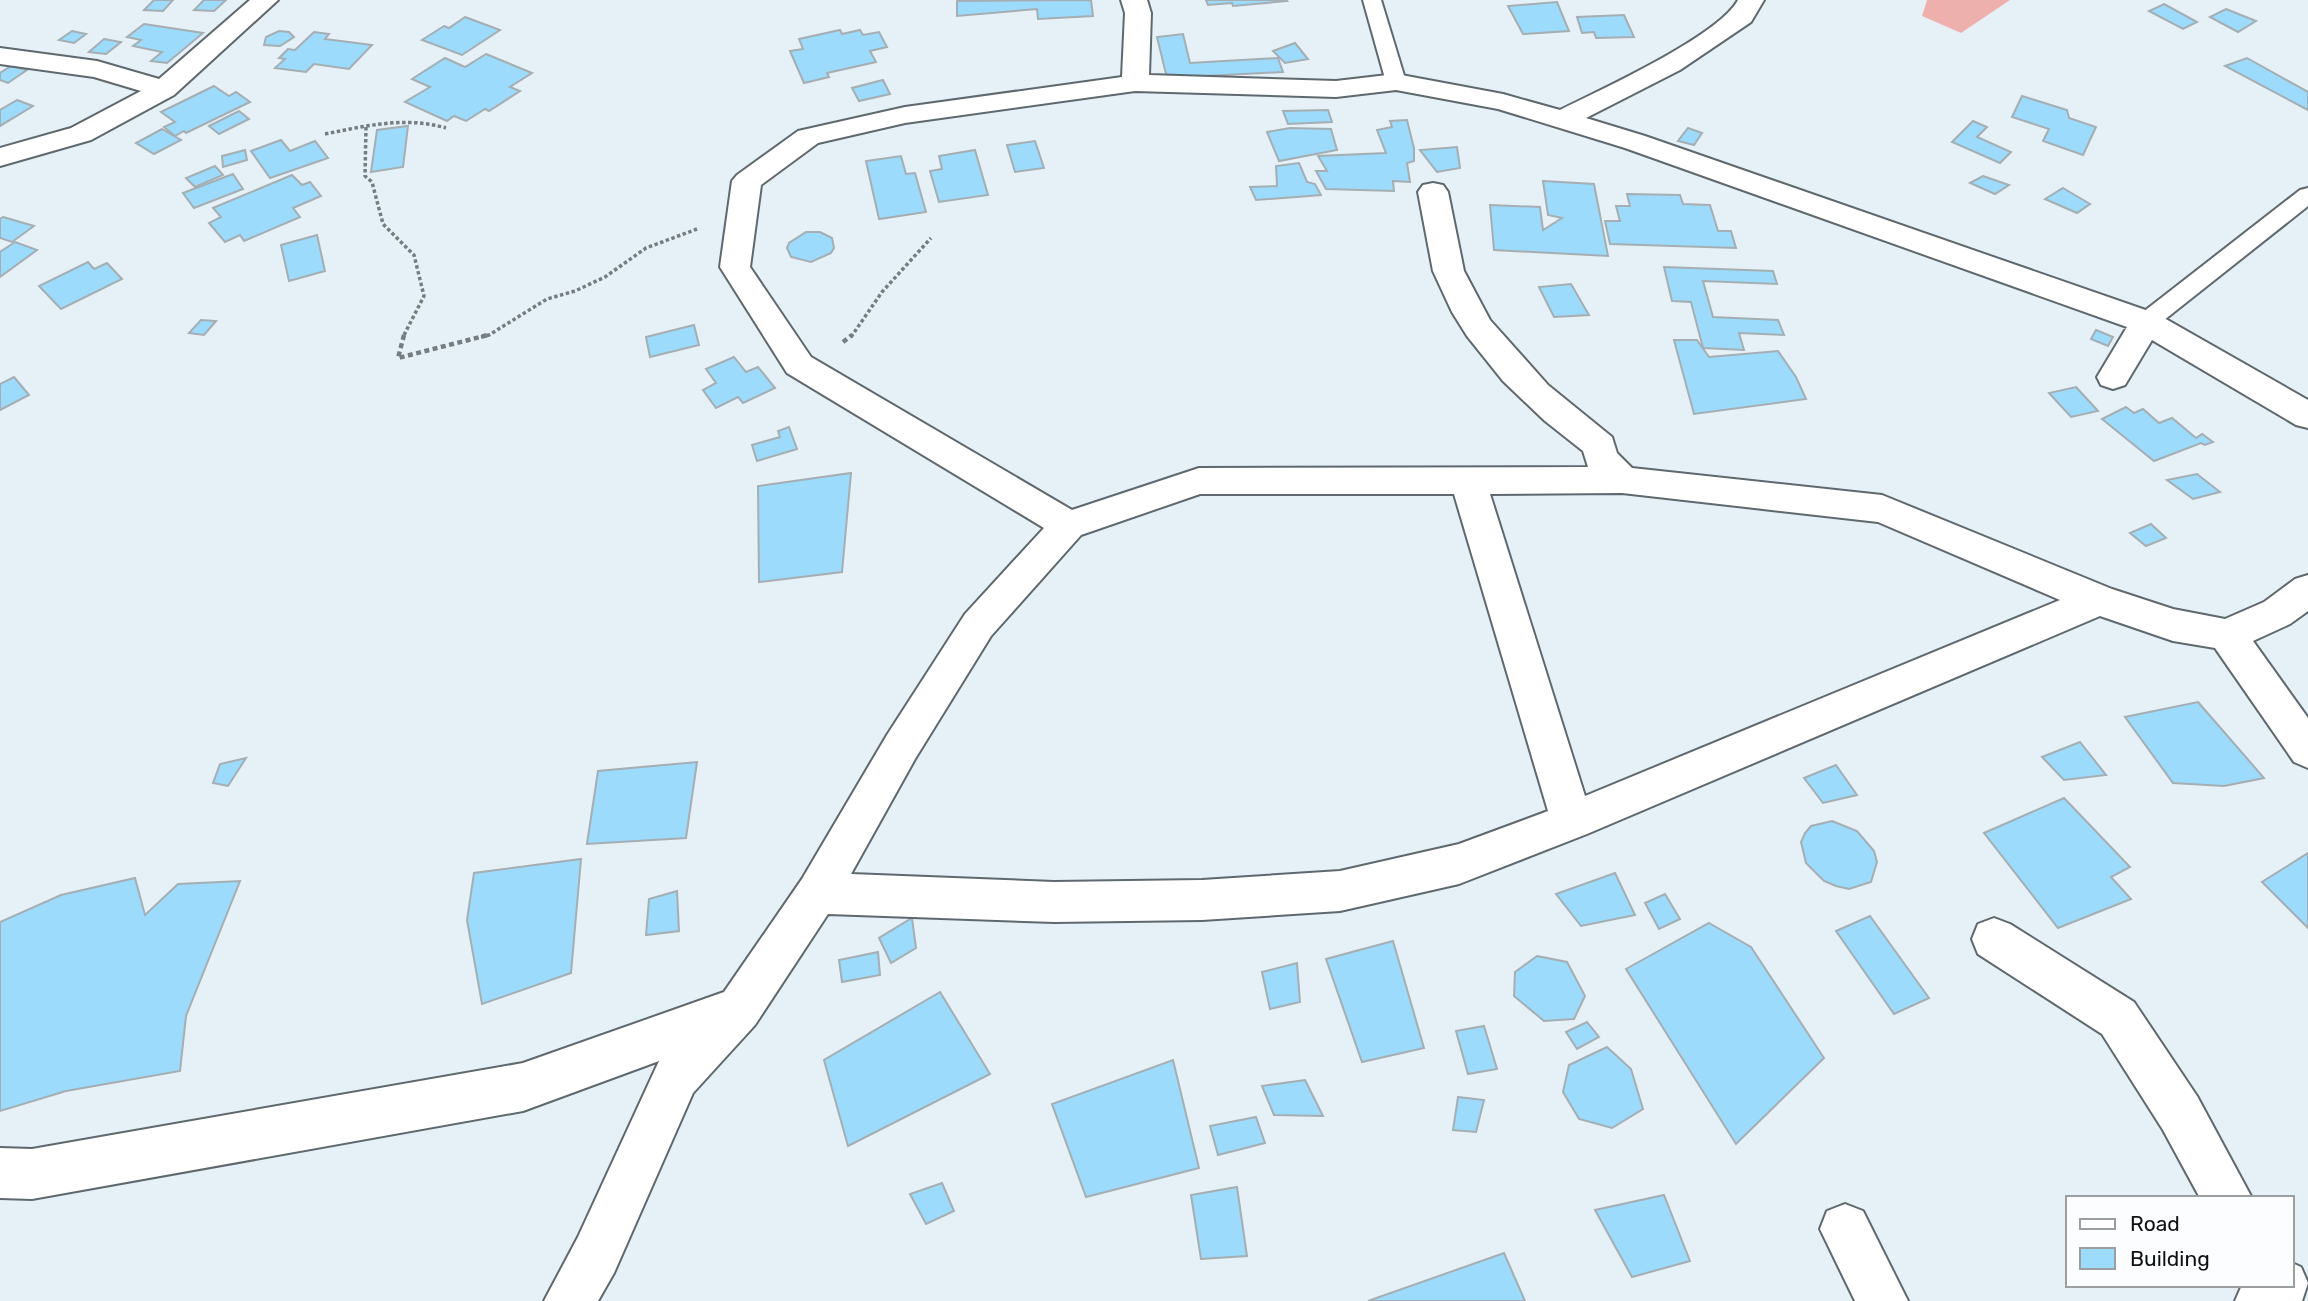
<svg xmlns="http://www.w3.org/2000/svg" width="2308" height="1301" viewBox="0 0 2308 1301" font-family="Rubik,sans-serif">
<rect width="100%" height="100%" fill="#e6f1f7"/>
<!-- green -->
<polygon fill="#edb0ac" points="1927,0 2010,0 1961,33 1922,16"/>
<!-- building -->
<g fill="#9cdbfb" stroke="#a4aeb3" stroke-width="2">
<polygon points="154,0 173,0 163,11 144,10"/>
<polygon points="204,0 226,0 214,11 194,10"/>
<polygon points="1091,0 1093,16 1038,19 1037,9 957,16 957,1"/>
<polygon points="1206,0 1286,0 1287,1 1233,6 1232,3 1208,5"/>
<polygon points="1557,2 1569,31 1523,34 1508,6"/>
<polygon points="2164,4 2197,22 2183,29 2149,11"/>
<polygon points="2226,9 2256,21 2238,32 2210,17"/>
<polygon points="1624,15 1634,37 1596,38 1594,32 1582,33 1577,17"/>
<polygon points="465,17 500,30 462,55 422,40 444,26 449,28"/>
<polygon points="144,24 203,33 167,63 151,61 162,52 133,46 141,40 127,37"/>
<polygon points="840,30 842,34 860,30 863,35 879,32 887,47 870,51 876,62 827,73 829,77 804,83 790,51 803,49 799,39"/>
<polygon points="72,31 86,34 74,43 59,40"/>
<polygon points="279,31 289,32 294,37 280,46 264,45 266,37"/>
<polygon points="314,32 329,34 325,39 372,45 349,69 314,64 306,72 275,68 285,59 279,58 288,49 295,50"/>
<polygon points="1183,34 1190,63 1278,58 1283,72 1167,78 1157,37"/>
<polygon points="104,39 121,42 106,54 89,52"/>
<polygon points="1295,43 1308,59 1285,63 1273,51"/>
<polygon points="486,54 532,73 510,87 520,91 489,111 485,109 466,121 454,116 447,121 405,102 430,87 412,79 445,58 465,67"/>
<polygon points="2247,58 2308,92 2308,110 2225,66"/>
<polygon points="11,66 27,70 8,83 0,80 0,73"/>
<polygon points="883,80 890,94 859,101 852,88"/>
<polygon points="214,86 229,96 236,92 250,102 186,133 184,131 175,136 164,127 175,122 161,112"/>
<polygon points="2022,96 2067,110 2069,118 2096,127 2083,155 2043,141 2049,129 2012,117"/>
<polygon points="17,100 33,106 0,126 0,110"/>
<polygon points="1328,110 1332,122 1288,124 1283,111"/>
<polygon points="239,111 249,119 219,134 209,126"/>
<polygon points="1407,120 1414,148 1414,161 1407,163 1410,182 1393,181 1394,191 1326,189 1316,171 1327,171 1318,156 1386,153 1377,130 1392,127 1390,121"/>
<polygon points="1973,121 1987,127 1977,137 2011,152 2000,163 1952,142"/>
<polygon points="408,126 403,167 371,172 377,130"/>
<polygon points="1290,128 1331,129 1337,150 1279,161 1267,132"/>
<polygon points="1688,128 1702,133 1694,145 1678,141"/>
<polygon points="162,129 181,140 154,154 136,143"/>
<polygon points="281,140 290,151 315,141 328,158 270,178 251,151"/>
<polygon points="1035,141 1044,168 1015,172 1007,145"/>
<polygon points="1457,147 1460,168 1437,172 1420,150"/>
<polygon points="245,150 247,160 223,167 222,156"/>
<polygon points="975,150 988,195 939,202 930,171 942,169 939,156"/>
<polygon points="901,156 906,174 915,173 926,212 879,219 866,161"/>
<polygon points="1299,163 1307,182 1315,184 1321,195 1256,200 1250,187 1277,186 1276,166"/>
<polygon points="215,166 223,175 195,187 186,178"/>
<polygon points="233,174 243,189 194,208 183,193"/>
<polygon points="292,175 302,185 310,182 321,196 293,208 300,217 244,241 240,235 225,242 209,223 221,217 213,208"/>
<polygon points="1983,176 2009,185 1995,194 1970,183"/>
<polygon points="1543,181 1594,184 1608,256 1494,250 1490,205 1540,207 1543,230 1562,218 1548,215"/>
<polygon points="2063,188 2090,204 2077,213 2045,199"/>
<polygon points="1627,194 1680,195 1683,204 1710,205 1718,231 1731,231 1736,248 1610,244 1605,221 1620,221 1616,206 1630,206"/>
<polygon points="3,217 34,226 12,242 0,238 0,219"/>
<polygon points="806,232 820,232 832,238 834,248 831,253 811,262 791,257 787,248 789,243"/>
<polygon points="317,235 325,271 289,281 281,245"/>
<polygon points="15,242 37,250 0,277 0,252"/>
<polygon points="88,262 94,269 107,263 122,279 61,309 39,286"/>
<polygon points="1664,267 1773,271 1777,284 1703,281 1713,317 1778,320 1784,335 1739,333 1744,350 1703,348 1691,302 1672,301"/>
<polygon points="1571,284 1589,315 1554,317 1539,287"/>
<polygon points="201,320 216,321 204,335 189,333"/>
<polygon points="694,325 699,345 650,357 646,337"/>
<polygon points="2096,330 2113,337 2108,346 2091,339"/>
<polygon points="1674,340 1697,340 1709,357 1778,351 1796,377 1806,399 1694,414"/>
<polygon points="734,357 746,372 758,367 775,388 743,403 738,397 716,408 703,390 716,383 706,369"/>
<polygon points="14,377 29,395 0,410 0,384"/>
<polygon points="2076,387 2098,411 2071,417 2049,393"/>
<polygon points="2126,407 2134,413 2143,409 2159,423 2172,418 2196,438 2202,434 2213,442 2205,445 2201,443 2154,461 2102,419"/>
<polygon points="789,427 797,449 757,461 752,445 780,437 778,431"/>
<polygon points="851,473 842,572 759,582 758,486"/>
<polygon points="2197,474 2220,492 2193,499 2167,480"/>
<polygon points="2151,524 2166,538 2146,546 2130,533"/>
<polygon points="2198,702 2264,778 2224,786 2173,783 2125,717"/>
<polygon points="2080,742 2106,775 2064,780 2042,757"/>
<polygon points="246,758 228,786 213,783 220,764"/>
<polygon points="697,762 686,838 587,844 598,771"/>
<polygon points="1836,765 1857,795 1823,803 1804,778"/>
<polygon points="2064,798 2130,867 2111,877 2131,899 2058,928 1984,833"/>
<polygon points="1832,821 1857,831 1874,851 1877,862 1871,882 1849,889 1836,886 1824,881 1806,863 1801,842 1805,833 1811,826"/>
<polygon points="2308,853 2308,928 2262,882"/>
<polygon points="581,859 571,973 482,1004 467,920 474,873"/>
<polygon points="1615,873 1635,915 1581,926 1556,894"/>
<polygon points="135,878 145,915 178,884 240,881 186,1016 180,1071 66,1091 0,1111 0,922 61,895"/>
<polygon points="677,891 679,931 646,935 649,899"/>
<polygon points="1665,894 1680,919 1659,929 1645,903"/>
<polygon points="1870,916 1929,998 1894,1014 1836,931"/>
<polygon points="912,918 916,948 891,963 879,938"/>
<polygon points="1709,923 1751,947 1824,1058 1736,1144 1626,969"/>
<polygon points="1393,941 1424,1048 1362,1062 1326,959"/>
<polygon points="878,952 880,975 842,982 839,960"/>
<polygon points="1537,956 1567,962 1585,996 1574,1019 1544,1021 1514,996 1515,972"/>
<polygon points="1297,963 1300,1002 1270,1009 1262,972"/>
<polygon points="940,992 990,1074 848,1146 824,1060"/>
<polygon points="1587,1022 1599,1037 1577,1049 1566,1032"/>
<polygon points="1484,1026 1497,1069 1468,1074 1456,1031"/>
<polygon points="1607,1047 1631,1069 1643,1109 1612,1128 1579,1119 1563,1092 1569,1065"/>
<polygon points="1173,1060 1199,1168 1086,1197 1052,1104"/>
<polygon points="1305,1080 1323,1116 1274,1115 1262,1086"/>
<polygon points="1458,1097 1484,1100 1476,1132 1453,1130"/>
<polygon points="1256,1117 1265,1143 1218,1155 1210,1126"/>
<polygon points="942,1183 954,1211 926,1224 910,1194"/>
<polygon points="1237,1187 1247,1256 1201,1259 1191,1195"/>
<polygon points="1664,1195 1690,1261 1632,1277 1595,1210"/>
<polygon points="1504,1253 1525,1301 1368,1301"/>
</g>
<g fill="none" stroke-linecap="round" stroke-linejoin="round">
<defs>
<g id="lane">
<polygon points="1363,0 1381,0 1406,82 1403,86 1396,88 1386,82"/>
<polygon points="2308,188 2308,206 2154,328 2146,330 2138,328 2134,322 2138,316 2300,190"/>
</g>
<g id="street">
<polygon points="250,0 278,0 174,95 91,140 0,166 0,148 71,128 141,91 94,77 0,64 0,48 97,61 159,79"/>
<path d="M 1121,0 L 1147,0 L 1151,13 L 1149,75 L 1336,81 L 1396,74 L 1503,94 L 1560,110 C 1600,90 1719,36 1738,0 L 1764,0 L 1751,22 L 1680,70 L 1586,118 L 1645,136 L 2157,314 L 2308,400 L 2308,428 L 2296,425 L 2152,340 L 2125,385 L 2113,389 L 2101,385 L 2097,377 L 2127,327 L 1625,148 L 1498,109 L 1396,90 L 1336,97 L 1135,91 L 905,123 L 818,143 L 761,185 L 750,267 L 811,357 L 1072,510 L 1199,468 L 1588,467 L 1583,451 L 1545,421 L 1503,381 L 1467,336 L 1452,312 L 1433,271 L 1418,192 L 1423,185 L 1433,183 L 1443,185 L 1448,192 L 1464,271 L 1490,320 L 1548,385 L 1612,437 L 1617,453 L 1632,468 L 1882,495 L 2112,589 L 2173,609 L 2225,619 L 2264,602 L 2295,579 L 2308,575 L 2308,611 L 2290,624 L 2253,641 L 2308,718 L 2308,768 L 2294,762 L 2215,648 L 2173,641 L 2100,616 L 1587,834 L 1459,884 L 1340,911 L 1202,920 L 1054,922 L 828,914 L 755,1025 L 693,1093 L 614,1273 L 598,1301 L 544,1301 L 578,1237 L 659,1061 L 523,1111 L 32,1199 L 0,1198 L 0,1148 L 32,1149 L 523,1063 L 724,992 L 802,879 L 887,735 L 965,614 L 1044,528 L 787,373 L 720,267 L 732,181 L 737,175 L 798,131 L 905,107 L 1122,77 L 1125,13 ZM 1622,493 L 1878,522 L 2060,600 L 1585,796 L 1490,494 ZM 1200,494 L 1454,494 L 1548,811 L 1459,844 L 1340,871 L 1202,880 L 1054,882 L 851,874 L 915,759 L 991,636 L 1081,535 Z"/>
<polygon points="1994,918 2010,924 2134,1002 2197,1096 2252,1198 2200,1198 2163,1130 2102,1034 1978,954 1972,939 1978,924"/>
<polygon points="1845,1204 1863,1211 1908,1301 1855,1301 1820,1229 1827,1211"/>
</g>
<polygon id="secondary" points="2292,1263 2301,1267 2308,1283 2302,1301 2235,1301 2242,1285 2292,1285"/>
</defs>
<!-- lane casing -->
<use href="#lane" stroke="#5e686d" stroke-width="4"/>
<!-- street casing -->
<use href="#street" stroke="#5e686d" stroke-width="4"/>
<!-- secondary casing -->
<use href="#secondary" stroke="#5e686d" stroke-width="4"/>
<!-- path-far1 -->
<g stroke="#767d81" stroke-width="3.5" stroke-dasharray="3.5 2.5" stroke-linecap="butt">
<polyline points="366,127 365,176 372,182 383,224 414,255 424,296 403,337"/>
<path d="M 325,134 C 365,126 406,116 446,128"/>
<polyline points="481,337 489,335 547,299 575,291 605,277 646,248 697,229"/>
<polyline points="851,337 882,292 931,238"/>
</g>
<!-- path -->
<g stroke="#767d81" stroke-width="4.5" stroke-dasharray="5 3.5" stroke-linecap="butt">
<polyline points="404,335 398,358 488,335"/>
<polyline points="843,342 852,335"/>
</g>
<!-- lane -->
<use href="#lane" fill="#fff" fill-rule="evenodd"/>
<!-- street -->
<use href="#street" fill="#fff" fill-rule="evenodd"/>
<!-- secondary -->
<use href="#secondary" fill="#fff" fill-rule="evenodd"/>
</g>
<!-- legend -->
<rect x="2066" y="1196" width="228" height="91" fill="#fbfdfe" stroke="#9c9fa0" stroke-width="2"/>
<rect x="2080" y="1219" width="35" height="10" fill="#ffffff" stroke="#9c9fa0" stroke-width="2"/>
<text x="2130" y="1231" font-size="21" fill="#0e1113">Road</text>
<rect x="2080" y="1248" width="35" height="21" fill="#9cdbfb" stroke="#9c9fa0" stroke-width="2"/>
<text x="2130" y="1266" font-size="21" fill="#0e1113">Building</text>
</svg>
